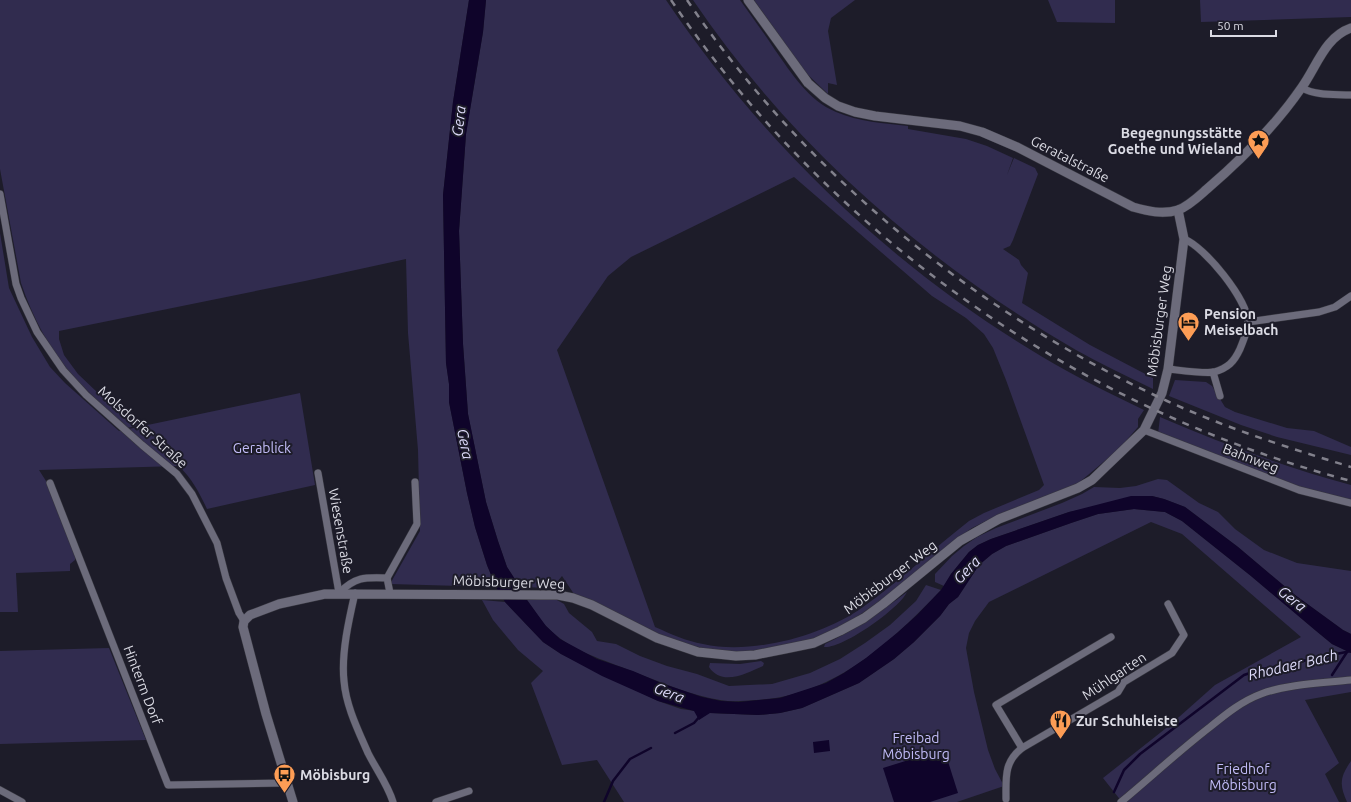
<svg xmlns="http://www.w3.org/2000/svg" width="1351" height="802" viewBox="0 0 1351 802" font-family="Ubuntu,sans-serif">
<rect width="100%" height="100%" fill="#1d1c29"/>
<!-- green -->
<g fill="#312c4f" fill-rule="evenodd">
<path d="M 0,0 L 469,0 L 453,102 L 443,195 L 446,363 L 449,384 L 449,402 L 467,493 L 475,527 L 487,565 L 496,587 L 390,584 L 420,531 L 418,450 L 408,333 L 406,259 L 305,281 L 59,331 L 59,339 L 64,355 L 78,374 L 119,413 L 146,424 L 127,428 C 110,411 90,395 74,377 C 50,351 32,316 21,283 L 0,169 Z"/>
<path d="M 486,0 L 666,0 C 769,152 906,281 1067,371 C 1092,385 1118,397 1144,410 L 1138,419 L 1138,427 L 1119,449 L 1076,485 L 992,518 L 972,528 L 958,538 L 881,600 L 861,614 L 839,628 L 812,639 L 754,651 L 736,652 L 717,651 L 685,644 L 659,635 L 574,594 L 562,576 L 552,588 L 520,587 L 507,567 L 498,541 L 486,502 L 468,414 L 463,344 L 459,231 L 466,134 L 483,32 ZM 794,177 L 932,296 L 966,318 L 984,334 L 993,348 L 1006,380 L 1044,485 L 1039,490 L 984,513 L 969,521 C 933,549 900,581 863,607 C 823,636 752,655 703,644 C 686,641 671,634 655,627 L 557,350 L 608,276 L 631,257 Z"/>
<path d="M 693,0 L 740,0 C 752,17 764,33 775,50 C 792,74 808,100 836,112 C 859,122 884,123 908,126 L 908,129 L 966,139 L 987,146 L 1013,158 L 1007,175 L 1014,158 L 1035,168 L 1038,174 L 1013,240 L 1010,246 L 1003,249 L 1019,260 L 1021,265 L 1028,273 L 1022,303 L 1090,345 L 1153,378 L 1153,389 C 1127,376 1101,364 1076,350 C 926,263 791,145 693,0 Z"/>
<polygon points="754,0 855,0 831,18 828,31 837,85 828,83 828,94 805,72"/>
<polygon points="1048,0 1115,0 1115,23 1057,22"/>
<polygon points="1200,0 1351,0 1351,17 1201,22"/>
<path d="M 0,233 L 9,288 L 32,337 L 50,367 L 65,383 L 119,431 L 300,393 L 315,485 L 207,509 C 199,492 192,479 179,466 L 39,470 L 46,481 L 75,556 L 75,560 L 70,564 L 70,571 L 16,573 L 18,612 L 0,612 Z"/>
<polygon points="1175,380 1206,382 1212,386 1225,407 1235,412 1287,428 1314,431 1351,447 1351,455 1277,437 1241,425 1169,396"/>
<path d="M 1160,417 C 1223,444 1285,467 1351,485 L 1351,501 L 1300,488 L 1158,434 Z"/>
<polygon points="1158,479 1167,480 1199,503 1218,512 1235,529 1264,550 1297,563 1351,571 1351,634 1343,630 1295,595 1238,547 1185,507 1164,499 1152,496 1069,512 991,539 978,545 969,552 951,574 944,586 935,582 935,574 952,556 964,546 977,537 996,528 1062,503 1082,494 1094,487 1120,488 1136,486"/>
<polygon points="1134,509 1165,512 1182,521 1251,576 1315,630 1332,644 1351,653 1351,692 1305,700 1339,763 1325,774 1339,802 1122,802 1103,778 1170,725 1215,685 1301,637 1182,534 1151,522 989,602 975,621 969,633 966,648 974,692 988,750 995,769 1004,786 957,802 624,802 597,760 562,765 531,683 543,671 518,650 493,620 482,600 505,602 543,642 561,654 658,701 681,709 710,713 758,715 780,713 802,708 859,683 894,659 914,642 940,616 949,604 958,597 979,565 992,554 1006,546 1071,523 1098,514"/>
<path d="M 926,585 L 941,590 C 890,643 834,696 756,700 C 744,701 732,702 720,700 C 692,696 661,682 634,672 C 603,659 571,652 547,627 C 539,619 534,609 527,600 L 557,600 L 564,604 L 569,613 L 592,632 L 597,641 L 616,644 L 640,656 L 667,666 L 697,674 L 729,686 L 772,684 L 810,673 L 840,659 L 865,643 L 890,625 L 916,601 Z"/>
<path d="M 907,592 C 899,609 842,649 824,647 L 825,644 C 855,630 880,612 907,592 Z"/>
<polygon points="109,648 146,740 0,744 0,651"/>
<path d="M 761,661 L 764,663 L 763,666 C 747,673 722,687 709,667 L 710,663 L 740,664 Z"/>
<path d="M 1351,761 L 1351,802 L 1347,802 C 1339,784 1340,777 1351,761 Z"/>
</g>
<!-- water -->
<g fill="#0f042a">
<polygon points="469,0 486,0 483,32 466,134 459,231 463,344 468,414 486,502 498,541 507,567 520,587 527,600 546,626 560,639 597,659 633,671 661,683 702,697 721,701 739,702 780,698 826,683 844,673 866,658 897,633 917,615 941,590 951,574 969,552 978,545 991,539 1069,512 1131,496 1152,496 1164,499 1185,507 1238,547 1295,595 1343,630 1351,634 1351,653 1332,644 1315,630 1251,576 1182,521 1165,512 1134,509 1098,514 1071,523 1006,546 992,554 979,565 958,597 949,604 940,616 914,642 894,659 859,683 802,708 780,713 758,715 710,713 699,720 694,711 658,701 602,676 561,654 543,642 505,602 496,587 487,565 475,527 467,493 449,402 449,384 446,363 443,195 453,102"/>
<polygon points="829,740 830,751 814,753 813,742"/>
<polygon points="944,749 958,793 930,802 894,802 883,768"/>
</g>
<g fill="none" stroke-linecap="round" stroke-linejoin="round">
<!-- stream -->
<g stroke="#0f042a" stroke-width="2.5">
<polyline points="1332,675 1347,652"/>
<polyline points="675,733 694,723 701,715"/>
<polyline points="1114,792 1124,770 1140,754 1244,675 1259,670 1351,651"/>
<polyline points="604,802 613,781 630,759 651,748"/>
</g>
<defs>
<g id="minor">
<path d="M 1302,88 C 1317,96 1334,94 1351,95"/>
<polyline points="0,194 16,284 21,298 37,332 63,370 86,395 142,445 177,474 192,494 217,543 226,578 239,613 244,621"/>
<polyline points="1248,322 1319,312 1335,307 1351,296"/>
<path d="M 1168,369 C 1178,370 1206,374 1214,372 C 1228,368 1234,362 1240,349 C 1243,341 1248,331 1248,322 C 1247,299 1205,247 1184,239"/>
<polyline points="1213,372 1220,396"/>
<polyline points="1144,430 1299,490 1351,503"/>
<polyline points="318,473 339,593"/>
<polyline points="50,483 168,785 283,783 285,781"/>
<polyline points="387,578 417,524 415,482"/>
<path d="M 339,593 C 355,577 364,577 387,578 L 390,593"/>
<path d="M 355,593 C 349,619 341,654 344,681 C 346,706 358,730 368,753 C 376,769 388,785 393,802"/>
<polyline points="1022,748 996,705 1111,637"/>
<polyline points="0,790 22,802"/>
<path d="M 1006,799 C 1006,777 1004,762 1022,748 L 1118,692 L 1124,682 L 1172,653 L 1184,635 L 1168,604"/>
<polyline points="436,802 469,791"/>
<path d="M 1121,802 C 1151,777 1179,751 1210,727 C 1226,714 1242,701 1261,694 C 1287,684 1323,683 1351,680"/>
</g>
<g id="tertiary">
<path d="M 748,0 L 808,83 L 825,98 L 838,106 L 855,112 L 875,116 L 960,126 L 982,132 L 1017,147 L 1133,207 C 1147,211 1163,215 1178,210 C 1189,206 1199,196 1207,189 C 1242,159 1276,125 1302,87 C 1317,66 1325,37 1351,28"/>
<polyline points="293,802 266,714 243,627 244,621 250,615 279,604 325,594 541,595 558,595 573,598 592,605 657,638 698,652 736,656 755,655 785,649 814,643 840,631 864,618 883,604 960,541 999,519 1078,488 1092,480 1144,430 1162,393 1168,369 1184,239 1178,210"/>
</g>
</defs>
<!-- minor casing -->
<use href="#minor" stroke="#36363f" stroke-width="8"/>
<!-- tertiary casing -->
<use href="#tertiary" stroke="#36363f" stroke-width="10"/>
<!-- minor -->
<use href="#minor" stroke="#6c6b7b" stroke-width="7"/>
<!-- tertiary -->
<use href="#tertiary" stroke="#6c6b7b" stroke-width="9"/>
<!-- rail -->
<g stroke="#82818c" stroke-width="2.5" stroke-dasharray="7 7" stroke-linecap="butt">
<path d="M 671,0 C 831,236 1076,408 1351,481"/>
<path d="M 687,0 C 806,175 976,313 1167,401 C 1226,428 1289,448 1351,467"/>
</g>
</g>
<!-- icons -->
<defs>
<symbol id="sight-pin" viewBox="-11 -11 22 30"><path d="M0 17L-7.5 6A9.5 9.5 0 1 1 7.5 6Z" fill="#fd9d55" stroke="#1d1c29"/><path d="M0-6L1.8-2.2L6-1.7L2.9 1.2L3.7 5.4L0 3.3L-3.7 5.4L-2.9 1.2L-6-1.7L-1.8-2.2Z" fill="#111"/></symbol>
<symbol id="hotel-pin" viewBox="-11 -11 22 30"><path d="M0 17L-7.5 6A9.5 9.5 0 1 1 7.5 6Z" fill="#fd9d55" stroke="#1d1c29"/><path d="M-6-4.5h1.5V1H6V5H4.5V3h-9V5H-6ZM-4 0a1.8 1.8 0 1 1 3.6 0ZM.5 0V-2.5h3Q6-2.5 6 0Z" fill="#111"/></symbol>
<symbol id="restaurant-pin" viewBox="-11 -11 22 30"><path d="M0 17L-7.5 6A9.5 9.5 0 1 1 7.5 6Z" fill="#fd9d55" stroke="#1d1c29"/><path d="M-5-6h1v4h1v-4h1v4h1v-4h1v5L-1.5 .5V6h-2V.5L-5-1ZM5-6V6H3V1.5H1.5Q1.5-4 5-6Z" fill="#111"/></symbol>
<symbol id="bus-pin" viewBox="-11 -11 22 30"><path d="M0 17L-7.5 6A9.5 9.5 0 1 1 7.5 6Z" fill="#fd9d55" stroke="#1d1c29"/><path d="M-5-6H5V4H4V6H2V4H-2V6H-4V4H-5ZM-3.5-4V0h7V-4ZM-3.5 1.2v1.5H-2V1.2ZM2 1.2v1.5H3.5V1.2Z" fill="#111"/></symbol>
</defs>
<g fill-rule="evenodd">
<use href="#sight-pin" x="1246" y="128" width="25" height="34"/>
<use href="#hotel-pin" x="1176" y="310" width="25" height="34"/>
<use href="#restaurant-pin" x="1048" y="708" width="25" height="34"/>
<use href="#bus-pin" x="272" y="762" width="25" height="34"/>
</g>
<g text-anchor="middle" stroke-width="4" stroke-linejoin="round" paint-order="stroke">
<!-- poi labels -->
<g font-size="14" font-weight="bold" fill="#dbdbe4" stroke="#1d1c29" text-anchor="start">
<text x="1242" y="138" text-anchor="end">Begegnungsstätte<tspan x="1242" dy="16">Goethe und Wieland</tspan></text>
<text x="1204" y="319">Pension<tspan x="1204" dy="16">Meiselbach</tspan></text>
<text x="1076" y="726">Zur Schuhleiste</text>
<text x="300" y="780">Möbisburg</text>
</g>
<!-- street labels -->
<g font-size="14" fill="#dbdbe4" stroke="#1d1c29">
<text transform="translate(1070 159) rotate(27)" y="5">Geratalstraße</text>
<text transform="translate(1159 321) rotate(-82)" y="5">Möbisburger Weg</text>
<text transform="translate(143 427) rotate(42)" y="5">Molsdorfer Straße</text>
<text transform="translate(1251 458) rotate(21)" y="5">Bahnweg</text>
<text transform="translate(341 531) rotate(80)" y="5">Wiesenstraße</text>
<text transform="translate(890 577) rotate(-37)" y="5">Möbisburger Weg</text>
<text transform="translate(509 582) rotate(2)" y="5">Möbisburger Weg</text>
<text transform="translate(1114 676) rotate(-34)" y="5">Mühlgarten</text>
<text transform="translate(143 685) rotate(69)" y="5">Hinterm Dorf</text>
</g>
<!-- park labels -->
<g font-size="14" fill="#c2bcf8" stroke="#1d1c29">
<text x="262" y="453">Gerablick</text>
<text x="916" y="743">Freibad<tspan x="916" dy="16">Möbisburg</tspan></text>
<text x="1243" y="774">Friedhof<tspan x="1243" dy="16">Möbisburg</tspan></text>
</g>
<!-- water labels -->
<g font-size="15" font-style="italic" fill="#dfdcfb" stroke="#1d1c29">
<text transform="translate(459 121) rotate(-83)" y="5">Gera</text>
<text transform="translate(465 444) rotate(79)" y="5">Gera</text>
<text transform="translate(967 570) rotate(-46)" y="5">Gera</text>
<text transform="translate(1292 599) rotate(38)" y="5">Gera</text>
<text transform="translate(1293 665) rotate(-13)" y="5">Rhodaer Bach</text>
<text transform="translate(669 693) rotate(21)" y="5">Gera</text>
</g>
</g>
<!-- scale -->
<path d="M1211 30v6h65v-6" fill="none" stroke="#dbdbe4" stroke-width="2"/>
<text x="1217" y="30" font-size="12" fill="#dbdbe4" stroke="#1d1c29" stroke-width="3" paint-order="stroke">50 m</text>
</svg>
